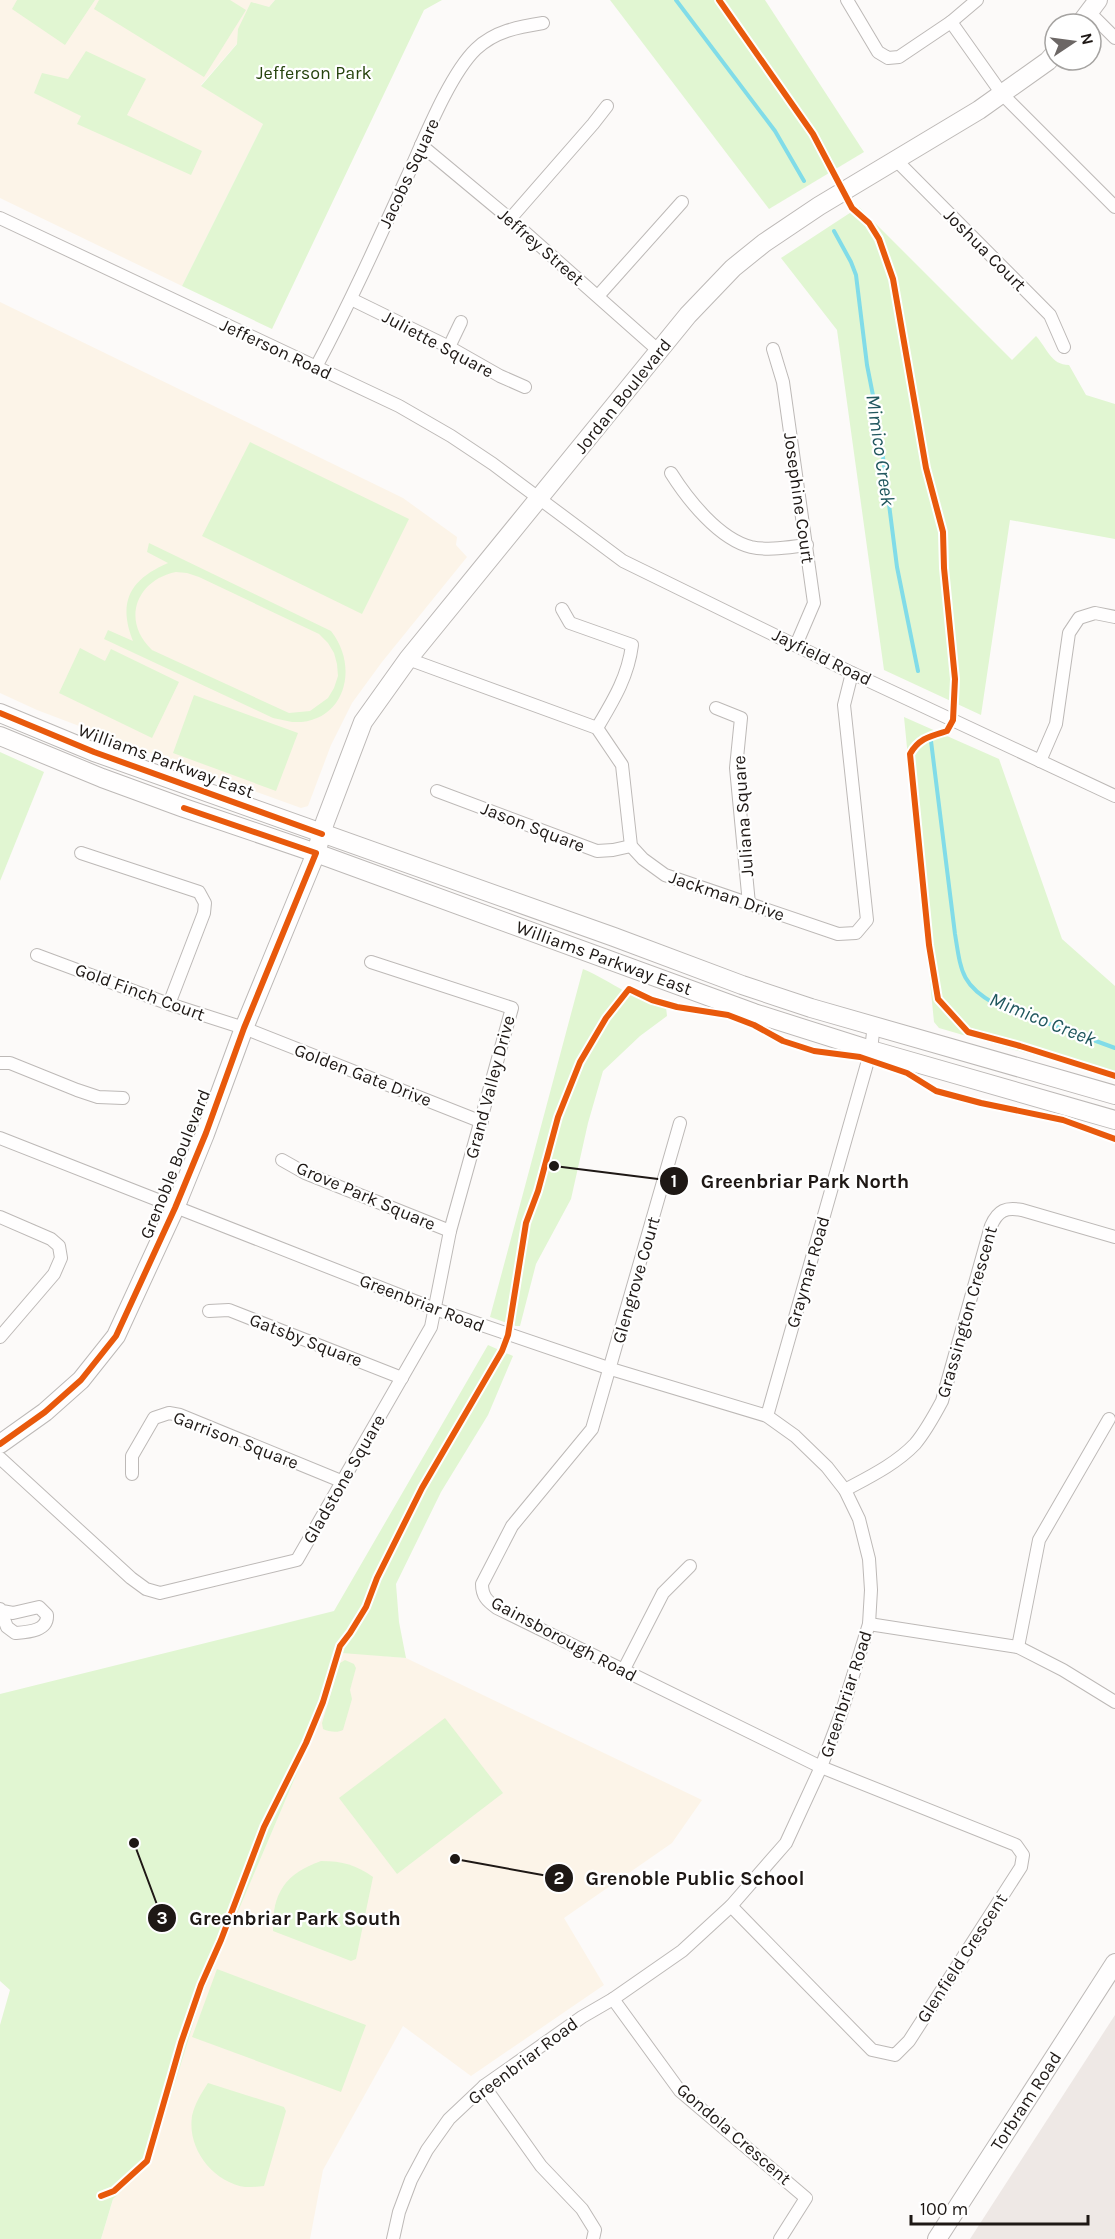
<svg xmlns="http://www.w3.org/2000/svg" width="1115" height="2239" viewBox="0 0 1115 2239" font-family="Karla,sans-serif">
<rect width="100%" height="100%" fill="#fcfaf9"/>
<!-- built -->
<polygon fill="#eee8e5" points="1115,2015 1115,2239 970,2239"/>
<!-- education -->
<g fill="#fcf4e8">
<polygon points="0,0 275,0 201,85 263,124 182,286 0,198"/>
<polygon points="0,302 403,498 457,537 456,545 467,557 382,662 352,703 331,745 308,806 301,808 174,762 37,710 0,693"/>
<polygon points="342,1652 406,1658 702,1800 672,1843 564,1918 604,1985 471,2076 403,2026 323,2170 310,2239 101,2239 113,2199 150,2164 202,1996 314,1733"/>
</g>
<!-- green -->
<g fill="#e1f6d2" fill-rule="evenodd">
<polygon points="17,0 95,0 65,45 12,9"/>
<polygon points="99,0 230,0 246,10 204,77 94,9"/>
<polygon points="275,0 442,0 424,10 272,329 182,286 263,124 201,86 237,44 238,29 251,2 269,7"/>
<polygon points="610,0 765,0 864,152 769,209"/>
<polygon points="86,51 146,79 127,115 202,151 191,175 77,124 81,116 34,93 42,73 68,79"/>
<path d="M 859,207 L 1012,360 L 1036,336 C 1047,348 1051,365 1069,365 L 1086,395 L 1115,404 L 1115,539 L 1010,520 L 981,715 L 884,670 L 837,330 L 781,258 Z"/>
<polygon points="250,442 409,519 362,614 202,536"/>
<path d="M 149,543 L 331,631 C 361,669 343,725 292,722 C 286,721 279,719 273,718 L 104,639 L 108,630 L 133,641 C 117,601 131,579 168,563 L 147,552 ZM 176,572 L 187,573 L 199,577 L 319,634 L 328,643 L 334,653 L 337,664 L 338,676 L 334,688 L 328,698 L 310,711 L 289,713 L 152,650 C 121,621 136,580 176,572 Z"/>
<polygon points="80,648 105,661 111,649 179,682 152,738 59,693"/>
<polygon points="194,695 298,733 276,791 173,753"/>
<polygon points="904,717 999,759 1062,939 1115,986 1115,1079 939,1028 934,1022"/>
<polygon points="0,752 44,772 0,881"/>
<path d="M 583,969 C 611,981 636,1002 666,1007 L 667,1016 L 640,1036 L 603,1071 L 588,1123 L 571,1199 L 536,1264 L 520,1326 L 516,1326 L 490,1317 Z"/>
<polygon points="488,1345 513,1356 488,1415 441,1492 396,1584 399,1622 406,1658 342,1653 314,1733 202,1996 150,2164 113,2199 101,2239 0,2239 0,2025 10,1990 0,1981 0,1694 334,1611"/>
<path d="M 345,1660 L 354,1664 L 356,1668 L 350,1690 L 352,1699 L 343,1730 C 338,1733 329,1732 323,1729 L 322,1723 L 340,1663 Z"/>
<polygon points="445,1718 503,1793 397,1874 339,1798"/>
<path d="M 321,1861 C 343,1861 356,1865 373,1877 L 356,1959 L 351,1961 L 273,1931 C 272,1893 285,1874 321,1861 Z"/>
<polygon points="217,1969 366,2025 341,2092 192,2037"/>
<path d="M 208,2083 L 284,2107 L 286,2111 L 264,2186 C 258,2187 251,2187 245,2187 C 213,2182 187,2149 192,2116 C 195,2103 201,2094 208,2083 Z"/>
</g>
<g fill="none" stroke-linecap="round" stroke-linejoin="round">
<!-- stream -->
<g stroke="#81dce8" stroke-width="4">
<polyline points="676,0 775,131 804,181"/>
<polyline points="834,231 851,262 856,275 867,365 879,426 897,567 918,671"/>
<path d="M 931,741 L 955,934 C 961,971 961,985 995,1004 L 1115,1048"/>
</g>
<defs>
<g id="street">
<polyline points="847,0 878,52 888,58 899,57 951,22 977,0"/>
<polyline points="1090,13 1115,38"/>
<polyline points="951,22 1002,94 1115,207"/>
<polyline points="421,145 510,219 659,351"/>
<polyline points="896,160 1050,315 1064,347"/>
<polyline points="0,218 399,406 451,436 493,464 623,561 852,673 1115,796"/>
<polyline points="510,219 593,124 607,106"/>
<polyline points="598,296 682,202"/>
<polyline points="351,299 449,347 500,376 525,387"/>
<polyline points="449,347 461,322"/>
<polyline points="773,349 783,382 814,603 796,645"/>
<path d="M 316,367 C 349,305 378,241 407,177 C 423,142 449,75 476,49 C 495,31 518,27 543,23"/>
<path d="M 671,473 C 688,500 719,539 751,547 C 769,551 789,547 807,545"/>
<path d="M 562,609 L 570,623 L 632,645 C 628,677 613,701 597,728"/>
<polyline points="408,659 597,728 622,765 631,846 643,859 665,875 838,934 856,933 867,920 844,705 852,673"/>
<polyline points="716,708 741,718 736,768 749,904"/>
<polyline points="1040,761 1056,724 1069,633 1079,618 1095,613 1115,617"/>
<polyline points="437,791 597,851 613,850 631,846"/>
<polyline points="81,853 199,892 205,903 204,913 169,1004"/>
<polyline points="37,955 169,1004 244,1028 482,1122"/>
<polyline points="0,1063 10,1063 77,1090 98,1097 123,1098"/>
<path d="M 680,1123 L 592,1429 L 512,1526 L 482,1584 C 482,1596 487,1601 497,1608 L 821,1767 L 1016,1845 L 1023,1855 L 1021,1867 L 909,2041 L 895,2055 L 872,2050 L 731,1906"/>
<polyline points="0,1138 435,1309 611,1369 767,1416 795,1436 827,1467 845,1490 859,1519 869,1559 871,1590 869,1624 841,1714 821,1767 786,1843 731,1906 682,1951 613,1999 582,2017 484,2086 449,2119 427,2150 411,2180 399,2212 393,2239"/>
<polyline points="282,1160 305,1173 450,1231"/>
<polyline points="0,1217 51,1239 59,1246 61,1258 54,1274 0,1337"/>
<polyline points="209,1311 229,1310 402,1378"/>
<polyline points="767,1416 871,1050 874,1024"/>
<polyline points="0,1458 131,1578 146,1589 160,1593 297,1560 431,1327 450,1231 512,1008 371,962"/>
<polyline points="132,1474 132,1456 154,1418 169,1413 180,1415 341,1481"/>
<path d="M 845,1490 C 869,1477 896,1464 915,1444 C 926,1431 934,1416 942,1401 L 991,1226 C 998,1210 1006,1207 1022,1210 L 1115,1237"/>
<path d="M 0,1609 L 7,1627 L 15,1633 C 28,1632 48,1631 47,1615 L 39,1607 L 13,1613 L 2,1611"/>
<polyline points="869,1624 1018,1647 1063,1670 1115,1702"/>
<polyline points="1018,1647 1039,1540 1109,1419"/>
<polyline points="623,1671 663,1593 690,1566"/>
<polyline points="613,1999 680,2091 806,2198 780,2239"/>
<polyline points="484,2086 541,2166 582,2209 595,2230 593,2239"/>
</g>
<g id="secondary">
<polyline points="1080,24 1098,0"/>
<polyline points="0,713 94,752 614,937 742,985 811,1008 1115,1095"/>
<polyline points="0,736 102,778 184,808 316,853 754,1013 871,1050 1115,1120"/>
<polyline points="0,1444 45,1412 81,1380 116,1336 175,1208 205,1134 244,1028 316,853 325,822 363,722 408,659 688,315 733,268 764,243 819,206 979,110 1048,61 1055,53"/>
<polyline points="937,2239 1115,1963"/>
</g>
</defs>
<!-- street casing -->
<use href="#street" stroke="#bdb9b7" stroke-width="14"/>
<!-- secondary casing -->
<use href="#secondary" stroke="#bdb9b7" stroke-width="20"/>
<!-- street -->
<use href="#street" stroke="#fffefe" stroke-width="12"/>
<!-- secondary -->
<use href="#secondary" stroke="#fffefe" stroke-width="18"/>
<defs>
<g id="cycleway">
<path d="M 719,0 L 813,134 L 852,208 L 869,223 L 879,239 L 893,279 L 926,468 L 943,532 L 944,568 L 955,679 L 953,720 L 947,731 C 931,736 919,738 910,754 L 929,945 L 938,999 L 968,1032 L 1020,1046 L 1115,1076"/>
<polyline points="0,713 94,752 322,834"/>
<polyline points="0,1444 45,1412 81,1380 116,1336 175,1208 206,1133 244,1028 316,853 184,808"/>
<polyline points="101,2196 114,2191 147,2161 181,2043 201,1985 221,1940 264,1827 306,1743 323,1702 340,1646 350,1633 366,1607 377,1578 422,1488 502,1351 508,1335 526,1223 538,1191 558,1117 580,1062 606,1018 629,989 652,1000 677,1007 728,1015 754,1025 783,1041 814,1051 860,1057 907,1073 936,1091 981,1103 1063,1120 1115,1139"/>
</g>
</defs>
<!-- cycleway casing -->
<use href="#cycleway" stroke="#fff" stroke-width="10"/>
<!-- cycleway -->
<use href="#cycleway" stroke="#e8590c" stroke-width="6"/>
</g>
<g text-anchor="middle" stroke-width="4.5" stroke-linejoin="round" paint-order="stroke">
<!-- park labels -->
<g font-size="18" fill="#26430d" stroke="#fff">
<text x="314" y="79">Jefferson Park</text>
</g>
<!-- street labels -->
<g font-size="18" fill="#1e1815" stroke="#fff">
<text transform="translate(409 173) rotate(-65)" y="6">Jacobs Square</text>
<text transform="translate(541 247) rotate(41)" y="6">Jeffrey Street</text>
<text transform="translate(985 250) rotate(45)" y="6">Joshua Court</text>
<text transform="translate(438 344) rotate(28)" y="6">Juliette Square</text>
<text transform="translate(276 349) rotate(25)" y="6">Jefferson Road</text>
<text transform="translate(623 396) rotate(-51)" y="6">Jordan Boulevard</text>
<text transform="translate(799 498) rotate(82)" y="6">Josephine Court</text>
<text transform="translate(822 657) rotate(26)" y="6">Jayfield Road</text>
<text transform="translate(166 761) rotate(20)" y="6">Williams Parkway East</text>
<text transform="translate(743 816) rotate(-94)" y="6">Juliana Square</text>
<text transform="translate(533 827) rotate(21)" y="6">Jason Square</text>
<text transform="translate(727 896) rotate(19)" y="6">Jackman Drive</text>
<text transform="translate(604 958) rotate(20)" y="6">Williams Parkway East</text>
<text transform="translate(140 992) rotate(20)" y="6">Gold Finch Court</text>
<text transform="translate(363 1075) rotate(21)" y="6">Golden Gate Drive</text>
<text transform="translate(490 1087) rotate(-75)" y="6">Grand Valley Drive</text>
<text transform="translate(175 1164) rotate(-68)" y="6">Grenoble Boulevard</text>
<text transform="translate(366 1196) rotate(23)" y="6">Grove Park Square</text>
<text transform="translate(808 1272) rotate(-74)" y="6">Graymar Road</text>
<text transform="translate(636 1280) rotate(-74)" y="6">Glengrove Court</text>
<text transform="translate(422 1303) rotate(21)" y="6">Greenbriar Road</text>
<text transform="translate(967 1312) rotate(-74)" y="6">Grassington Crescent</text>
<text transform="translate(306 1340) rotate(21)" y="6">Gatsby Square</text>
<text transform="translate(236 1440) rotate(21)" y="6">Garrison Square</text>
<text transform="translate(344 1479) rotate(-60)" y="6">Gladstone Square</text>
<text transform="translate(564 1639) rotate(28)" y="6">Gainsborough Road</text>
<text transform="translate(846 1694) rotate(-72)" y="6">Greenbriar Road</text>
<text transform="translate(962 1958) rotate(-57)" y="6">Glenfield Crescent</text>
<text transform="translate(523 2061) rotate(-37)" y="6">Greenbriar Road</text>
<text transform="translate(1026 2101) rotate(-57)" y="6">Torbram Road</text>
<text transform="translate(734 2134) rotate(41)" y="6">Gondola Crescent</text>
</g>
<!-- water labels -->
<g font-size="20" font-style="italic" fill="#20575e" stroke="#fff">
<text transform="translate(881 450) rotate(82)" y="7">Mimico Creek</text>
<text transform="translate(1043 1019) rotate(22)" y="7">Mimico Creek</text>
</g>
</g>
<!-- callouts -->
<path fill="none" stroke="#1e1815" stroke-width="2" d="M554 1166L674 1181M455 1859L559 1878M134 1843L162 1918"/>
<g fill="#1e1815" stroke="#fff" stroke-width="2">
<circle cx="554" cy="1166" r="6"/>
<circle cx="455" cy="1859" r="6"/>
<circle cx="134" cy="1843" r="6"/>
<circle cx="674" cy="1181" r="15"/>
<circle cx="559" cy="1878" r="15"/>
<circle cx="162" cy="1918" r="15"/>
</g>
<g font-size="18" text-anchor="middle" font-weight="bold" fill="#fff">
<text x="674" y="1187">1</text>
<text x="559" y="1884">2</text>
<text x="162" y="1924">3</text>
</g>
<g font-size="20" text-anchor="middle" font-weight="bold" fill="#1e1815" stroke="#fff" stroke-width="4.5" stroke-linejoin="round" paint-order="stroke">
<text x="805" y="1188">Greenbriar Park North</text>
<text x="695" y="1885">Grenoble Public School</text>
<text x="295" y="1925">Greenbriar Park South</text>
</g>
<!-- north arrow -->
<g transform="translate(1073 42) rotate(77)"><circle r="28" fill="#ffffff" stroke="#a5a3a1" stroke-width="1.5"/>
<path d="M0-4.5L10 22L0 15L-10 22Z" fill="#6c6765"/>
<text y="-9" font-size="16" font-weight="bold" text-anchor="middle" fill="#1e1815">N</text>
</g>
<!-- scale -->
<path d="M911 2215v9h177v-9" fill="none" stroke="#1e1815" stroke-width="3"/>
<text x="920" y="2215" font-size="18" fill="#1e1815" stroke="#ffffff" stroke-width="4.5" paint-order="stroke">100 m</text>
</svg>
